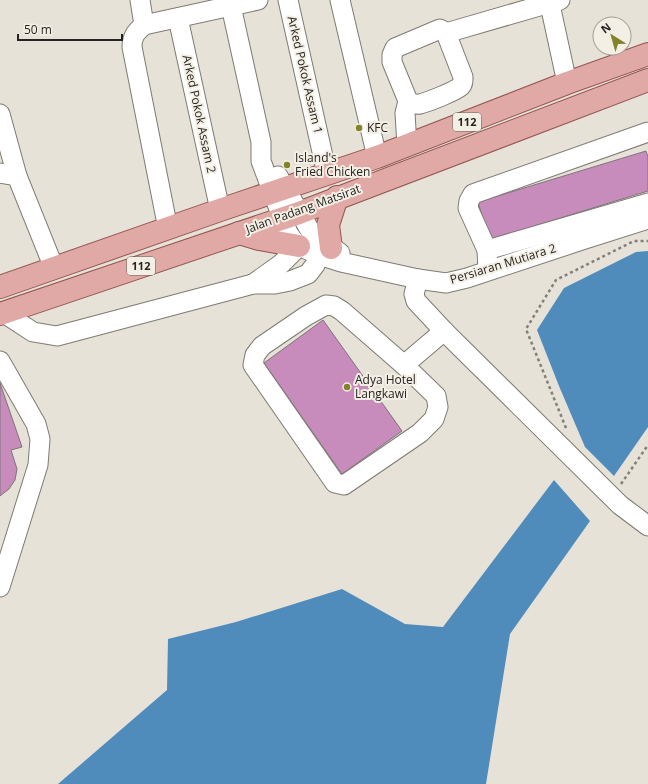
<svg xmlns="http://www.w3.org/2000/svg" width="648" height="784" viewBox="0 0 648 784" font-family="'Open Sans',sans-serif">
<rect width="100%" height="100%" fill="#e6e2d8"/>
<!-- water -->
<g fill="#4f8bbb">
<polygon points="648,251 648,427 614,476 585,447 559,386 537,330 564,288 636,252"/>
<polygon points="554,480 590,521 510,634 486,784 58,784 167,690 168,639 236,622 342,589 405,624 443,627"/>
</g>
<!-- building -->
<g fill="#c88cbc" stroke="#7c747a">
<polygon points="646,151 648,157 648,191 489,240 478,202"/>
<polygon points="323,320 402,431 342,474 264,363"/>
<polygon points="0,383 22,447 11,450 17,469 15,480 9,489 0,496"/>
</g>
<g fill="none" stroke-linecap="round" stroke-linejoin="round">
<defs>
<g id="minor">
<polyline points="140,0 144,25"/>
<polyline points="288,0 327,174"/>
<polyline points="340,0 377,157"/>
<polyline points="549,0 567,83"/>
<polyline points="231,6 261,142 261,161 288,233 293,240 299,246 319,255 341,262 418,279 446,283 467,278 585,239 648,219"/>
<polyline points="178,18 220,210"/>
<polyline points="446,33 560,0"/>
<polyline points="0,114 17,176"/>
<path d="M 407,146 L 405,113 L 408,101 C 412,103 416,105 420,104 C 428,102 456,91 461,86 C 463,84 463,81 463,77 L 446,33 L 440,29 L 395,48 L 392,55 L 392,62 L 408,101"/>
<polyline points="0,173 17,176 54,268"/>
<polyline points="278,176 311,232 340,253"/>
<path d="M 168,229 L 132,47 C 132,36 136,32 144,25 L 258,0"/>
<polyline points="487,250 648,203"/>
<polyline points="488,270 487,250 468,208 469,201 473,194 648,132"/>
<polyline points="418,279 414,294 416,301 444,331 620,505 648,526"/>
<polyline points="253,284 281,264 299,246"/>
<polygon points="326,305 334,306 342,311 404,365 436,396 438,407 434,419 420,433 344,485 335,483 253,365 255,355 262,346 306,316"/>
<polyline points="4,313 33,332 57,336 253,284 275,284 290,281 308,274 315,265 319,255"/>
<polyline points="0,361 36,424 40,439 38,465 0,587"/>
<polyline points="404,365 444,331"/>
</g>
<g id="major">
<polyline points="239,233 259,239 299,246"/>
<polyline points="331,248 328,225 337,197"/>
<polyline points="0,287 220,210 377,157 567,83 648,54"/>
<polyline points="0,314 299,213 648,80"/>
</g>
</defs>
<!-- minor casing -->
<use href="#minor" stroke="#7f7b72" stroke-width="21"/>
<!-- major casing -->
<use href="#major" stroke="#935550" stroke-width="24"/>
<!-- path -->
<g stroke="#83807a" stroke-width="2.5" stroke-dasharray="3 3" stroke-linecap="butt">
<polyline points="566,428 526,329 556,280 634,241 648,241"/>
<polyline points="621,484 648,445"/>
</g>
<!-- minor -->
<use href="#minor" stroke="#fff" stroke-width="19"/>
<!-- major -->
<use href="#major" stroke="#e1a9a5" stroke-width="22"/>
</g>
<!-- markers -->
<g fill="#83832c" stroke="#f3efe5" stroke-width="1.5">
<circle cx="359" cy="128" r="4"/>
<circle cx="287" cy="165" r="4"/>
<circle cx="347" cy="387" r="4"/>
</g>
<g text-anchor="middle" stroke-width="4" stroke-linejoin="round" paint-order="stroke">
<!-- shield labels -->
<g fill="#f3efe5" stroke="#64615c" stroke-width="1">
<rect x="453" y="113" width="28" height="18" rx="3"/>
<rect x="127" y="257" width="28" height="18" rx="3"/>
</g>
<g font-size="11" font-weight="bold" fill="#262421">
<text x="467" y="126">112</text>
<text x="141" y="270">112</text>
</g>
<!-- street labels -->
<g font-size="12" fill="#262421" stroke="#f3efe5">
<text transform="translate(305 75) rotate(77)" y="4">Arked Pokok Assam 1</text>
<text transform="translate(199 114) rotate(78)" y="4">Arked Pokok Assam 2</text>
<text transform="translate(303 209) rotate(-20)" y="4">Jalan Padang Matsirat</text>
<text transform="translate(503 264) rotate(-17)" y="4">Persiaran Mutiara 2</text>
</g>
<!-- poi labels -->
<g font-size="12" fill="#262421" stroke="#f3efe5" text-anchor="start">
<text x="367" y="132">KFC</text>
<text x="295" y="162">Island's<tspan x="295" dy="14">Fried Chicken</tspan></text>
<text x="355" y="384">Adya Hotel<tspan x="355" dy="14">Langkawi</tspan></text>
</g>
</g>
<!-- north arrow -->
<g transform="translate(612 36) rotate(323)"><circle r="19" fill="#f3efe5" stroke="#a19e97"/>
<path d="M0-3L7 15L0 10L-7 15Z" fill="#83832c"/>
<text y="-6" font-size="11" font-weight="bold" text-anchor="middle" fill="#262421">N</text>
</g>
<!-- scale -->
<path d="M18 34v6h104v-6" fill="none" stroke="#262421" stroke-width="2"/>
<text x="24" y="34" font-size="12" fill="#262421" stroke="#f3efe5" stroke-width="3" paint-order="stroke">50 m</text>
</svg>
